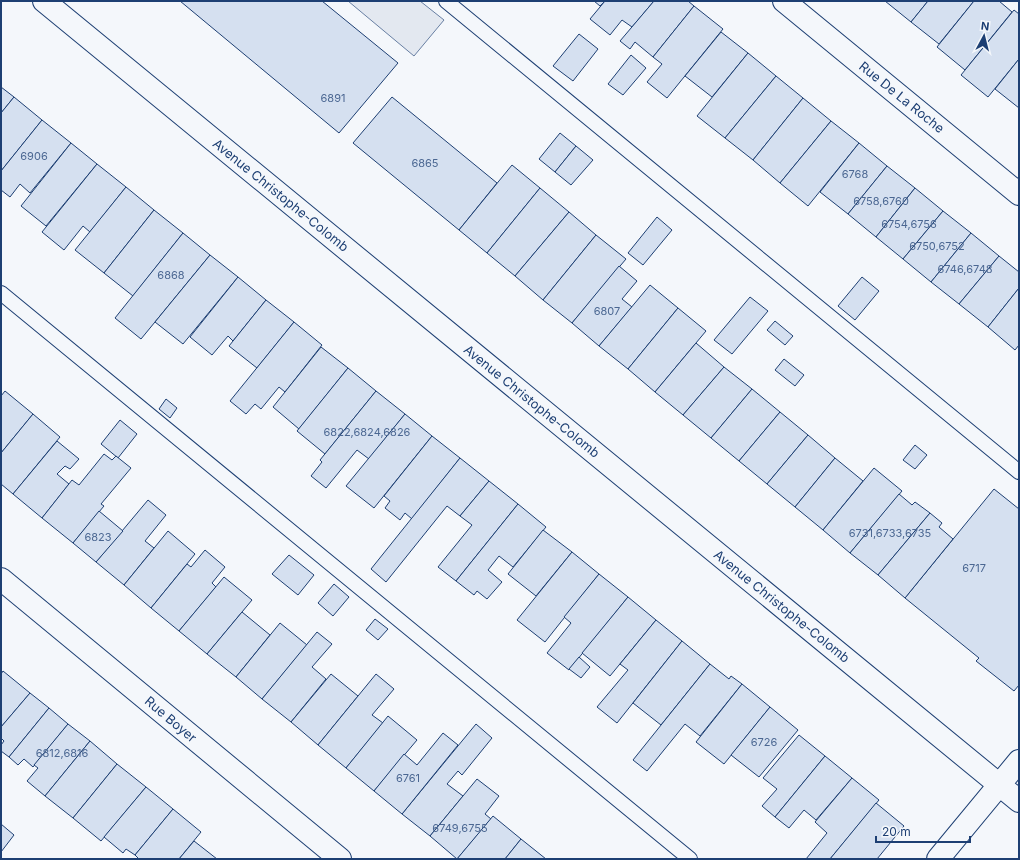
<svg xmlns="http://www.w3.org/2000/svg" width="1020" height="860" viewBox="0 0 1020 860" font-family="Inter,sans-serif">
<rect width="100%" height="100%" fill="#f4f7fb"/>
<!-- parking -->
<polygon fill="#e3e8f0" stroke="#687fa3" points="348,1 420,1 444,20 414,56"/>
<!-- building -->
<g fill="#d5e0f0" stroke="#1d3f73">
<polygon points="180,1 322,1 398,63 339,133"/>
<polygon points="594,1 605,1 600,6"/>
<polygon points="605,1 654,1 632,27 622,20 610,35 590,19"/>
<polygon points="654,1 688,1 694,6 653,57 635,42 630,49 620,41"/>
<polygon points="885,1 928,1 911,22"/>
<polygon points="928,1 974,1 939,44 911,22"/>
<polygon points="974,1 999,1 1012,12 965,70 937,47"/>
<polygon points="694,6 723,29 667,98 647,82 662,64 653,57"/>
<polygon points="1014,10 1019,14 1019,59 988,97 961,75"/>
<polygon points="721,32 748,53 712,97 685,76"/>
<polygon points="579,34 598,49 573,81 553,66"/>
<polygon points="748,53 776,76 725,138 697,116"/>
<polygon points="631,55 646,68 623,95 608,84"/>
<polygon points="1019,59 1019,108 995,89"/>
<polygon points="776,76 803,98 753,160 725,138"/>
<polygon points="1,87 14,97 1,113"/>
<polygon points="14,97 42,120 1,171 1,113"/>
<polygon points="392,97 497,183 459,230 353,143"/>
<polygon points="803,98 831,121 780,183 753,160"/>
<polygon points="42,120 71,143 30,193 20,184 10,197 1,190 1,171"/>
<polygon points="831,121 859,143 808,206 780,183"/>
<polygon points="560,133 576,146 555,172 539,159"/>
<polygon points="71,143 97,164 46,226 21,206"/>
<polygon points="859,143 887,166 848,214 820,192"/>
<polygon points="576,146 593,160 571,185 555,172"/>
<polygon points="97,164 126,187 90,232 83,226 64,250 42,232"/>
<polygon points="512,165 540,188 487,253 459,230"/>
<polygon points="887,166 915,188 876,237 848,214"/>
<polygon points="126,187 154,210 104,273 75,250"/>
<polygon points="540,188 569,212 515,276 487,253"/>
<polygon points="915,188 943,211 903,259 876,237"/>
<polygon points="154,210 183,233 133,296 104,273"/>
<polygon points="943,211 971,233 931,282 903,259"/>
<polygon points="569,212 596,235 543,300 515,276"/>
<polygon points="657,217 672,230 643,265 628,253"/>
<polygon points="183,233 210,255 141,339 115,318"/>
<polygon points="971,233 999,256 959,304 931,282"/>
<polygon points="596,235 626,259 572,323 543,300"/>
<polygon points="210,255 238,277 183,344 155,322"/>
<polygon points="999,256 1019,272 1019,288 988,327 959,304"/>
<polygon points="619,266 637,281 622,299 632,307 599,346 572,323"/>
<polygon points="238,277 266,300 233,341 228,336 212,355 190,337"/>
<polygon points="862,277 879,291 855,320 838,306"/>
<polygon points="650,285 678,308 628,369 599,346"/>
<polygon points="1019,288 1019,345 1015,350 988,327"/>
<polygon points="750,297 768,311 732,354 714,340"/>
<polygon points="266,300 294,322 257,368 229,346"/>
<polygon points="678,308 706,331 655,392 628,369"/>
<polygon points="775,321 793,336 785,345 767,330"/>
<polygon points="294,322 322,345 285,392 279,387 261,409 255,404 246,414 230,401"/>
<polygon points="696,343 724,367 683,415 655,392"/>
<polygon points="321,347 348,368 299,429 273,407"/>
<polygon points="784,359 804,375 795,386 775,370"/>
<polygon points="724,367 752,389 711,438 683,415"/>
<polygon points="348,368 376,391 325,454 297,431"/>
<polygon points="752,389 780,412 739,461 711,438"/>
<polygon points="5,391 33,414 1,453 1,396"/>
<polygon points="376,391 405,414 369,459 357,450 326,488 311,476 322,462 320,460"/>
<polygon points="166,399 177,408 170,418 159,409"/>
<polygon points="780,412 808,435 767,484 739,461"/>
<polygon points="33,414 60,437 13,494 1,484 1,453"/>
<polygon points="405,414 432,436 374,508 346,486"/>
<polygon points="120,420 137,434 118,458 101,444"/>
<polygon points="808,435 835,458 795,507 767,484"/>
<polygon points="432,436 460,458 412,519 405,513 400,520 385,508 390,501 384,496"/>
<polygon points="57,441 79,459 70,469 65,466 57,474 69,484 42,518 13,494"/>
<polygon points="915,445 927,455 915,469 903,460"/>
<polygon points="104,454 112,460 116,456 131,468 101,504 104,506 73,543 42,518 72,480 79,485"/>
<polygon points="460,458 489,481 460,516 447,506 386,582 371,569"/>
<polygon points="835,458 863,481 823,530 795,507"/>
<polygon points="874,468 902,491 850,553 823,530"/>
<polygon points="489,481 518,504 456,581 438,567 472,525 460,516"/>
<polygon points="994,489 1019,509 1019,685 1014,691 976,661 979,658 905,598"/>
<polygon points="899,494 912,505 915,502 930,513 878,575 850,553"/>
<polygon points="148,500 166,515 145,541 154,548 124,585 96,562"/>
<polygon points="518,504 546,527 513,567 499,556 488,570 502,582 487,599 477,591 474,595 456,581"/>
<polygon points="99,511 123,531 96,562 73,543"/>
<polygon points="930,513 942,523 939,527 953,539 905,598 878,575"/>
<polygon points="543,530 572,552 536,596 508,574"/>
<polygon points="168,531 195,554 151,608 124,585"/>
<polygon points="205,550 225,567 212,583 216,587 179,631 151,608 187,564 191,567"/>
<polygon points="572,552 599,574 545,642 517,620"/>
<polygon points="289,555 314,575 298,595 272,574"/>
<polygon points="599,574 628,597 569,670 547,653 571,623 564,617"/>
<polygon points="224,577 252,600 207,654 179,631"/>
<polygon points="334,584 349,597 333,616 318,603"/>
<polygon points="628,597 656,620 610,676 582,653"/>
<polygon points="242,612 270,635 236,677 207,654"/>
<polygon points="375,619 388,629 378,640 366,630"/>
<polygon points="656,620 682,641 617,723 597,707 628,670 620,664"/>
<polygon points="280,623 307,645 262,699 236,677"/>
<polygon points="317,632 332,644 312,667 326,679 291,722 262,699"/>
<polygon points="682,641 710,664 661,725 633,703"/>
<polygon points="579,657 590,667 581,678 569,669"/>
<polygon points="710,664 729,679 731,676 742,684 700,736 685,724 647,771 633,760"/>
<polygon points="3,671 30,693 1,727 1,674"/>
<polygon points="331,674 358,696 318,745 291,722"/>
<polygon points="376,674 394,689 372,715 383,723 346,768 318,745"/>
<polygon points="742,684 770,707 724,764 696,742"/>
<polygon points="30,693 49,708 9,757 1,751 1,745 4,741 1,738 1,727"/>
<polygon points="770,707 798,730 759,777 731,755"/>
<polygon points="49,708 68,724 33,767 24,759 18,765 9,757"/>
<polygon points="388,716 417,740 374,791 346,768"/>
<polygon points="68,724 90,741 45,796 27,781 38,768 34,765"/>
<polygon points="476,724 492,738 462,775 458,771 447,784 463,796 430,836 402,814"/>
<polygon points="443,733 458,745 402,814 374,791 404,754 417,765"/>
<polygon points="799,735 825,756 775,817 762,806 777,789 763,778"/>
<polygon points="90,741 117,764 73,818 45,796"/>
<polygon points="825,756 852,778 816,820 804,810 789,828 775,817"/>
<polygon points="117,764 146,787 101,841 73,818"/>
<polygon points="852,778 879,800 830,859 806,859 827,833 815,822"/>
<polygon points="477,779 499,796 485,814 491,819 457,859 430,836"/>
<polygon points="146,787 173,809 135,855 126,849 123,853 104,837"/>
<polygon points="876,803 904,826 877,859 830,859"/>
<polygon points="173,809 201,832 179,859 139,859 135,855"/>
<polygon points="493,816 521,839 505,859 457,859"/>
<polygon points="1,824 14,835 1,852"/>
<polygon points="521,839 546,859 505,859"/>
<polygon points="194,841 217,859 179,859"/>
</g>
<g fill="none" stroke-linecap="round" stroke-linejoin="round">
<defs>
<g id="lane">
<polyline points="446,1 1019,472"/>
<polyline points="1,293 690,859"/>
</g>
<g id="street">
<polyline points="784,1 1019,194"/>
<polyline points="1,579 340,859"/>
</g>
<g id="secondary">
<polyline points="44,1 1019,801"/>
<polyline points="938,859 1019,761"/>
</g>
</defs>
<!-- lane casing -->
<use href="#lane" stroke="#1d3f73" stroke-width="16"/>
<!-- street casing -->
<use href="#street" stroke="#1d3f73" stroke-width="24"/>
<!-- secondary casing -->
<use href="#secondary" stroke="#1d3f73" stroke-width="24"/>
<!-- lane -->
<use href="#lane" stroke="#f4f7fb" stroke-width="14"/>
<!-- street -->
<use href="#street" stroke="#f4f7fb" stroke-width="22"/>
<!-- secondary -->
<use href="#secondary" stroke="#f4f7fb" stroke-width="22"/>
</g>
<g text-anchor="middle" stroke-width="3" stroke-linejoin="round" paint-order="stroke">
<!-- number labels -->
<g font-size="11" fill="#4b6792">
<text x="333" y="102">6891</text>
<text x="34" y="160">6906</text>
<text x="425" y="167">6865</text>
<text x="855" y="178">6768</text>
<text x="881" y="205">6758,6760</text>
<text x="909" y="228">6754,6756</text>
<text x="937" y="250">6750,6752</text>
<text x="965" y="273">6746,6748</text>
<text x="171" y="279">6868</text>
<text x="607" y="315">6807</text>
<text x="367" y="436">6822,6824,6826</text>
<text x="890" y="537">6731,6733,6735</text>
<text x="98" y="541">6823</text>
<text x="974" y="572">6717</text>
<text x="764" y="746">6726</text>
<text x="62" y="757">6812,6816</text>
<text x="408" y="782">6761</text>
<text x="460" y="832">6749,6755</text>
</g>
<!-- street labels -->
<g font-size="13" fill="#1d3f73" stroke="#f4f7fb">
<text transform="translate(902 97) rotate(39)" y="5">Rue De La Roche</text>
<text transform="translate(281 195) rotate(39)" y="5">Avenue Christophe-Colomb</text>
<text transform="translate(532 401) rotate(39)" y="5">Avenue Christophe-Colomb</text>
<text transform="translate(782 606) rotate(39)" y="5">Avenue Christophe-Colomb</text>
<text transform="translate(171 719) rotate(40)" y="5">Rue Boyer</text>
</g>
</g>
<!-- border -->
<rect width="1020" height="860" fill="none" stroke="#1d3f73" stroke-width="4"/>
<!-- north arrow -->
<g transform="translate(984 36) rotate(7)" stroke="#f4f7fb" stroke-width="3" paint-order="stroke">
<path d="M0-3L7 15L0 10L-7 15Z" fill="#1d3f73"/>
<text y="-6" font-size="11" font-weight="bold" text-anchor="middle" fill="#1d3f73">N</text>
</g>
<!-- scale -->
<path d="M876 836v6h94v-6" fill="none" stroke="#1d3f73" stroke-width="2"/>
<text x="882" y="836" font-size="12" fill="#1d3f73" stroke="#f4f7fb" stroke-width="3" paint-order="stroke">20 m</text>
</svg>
